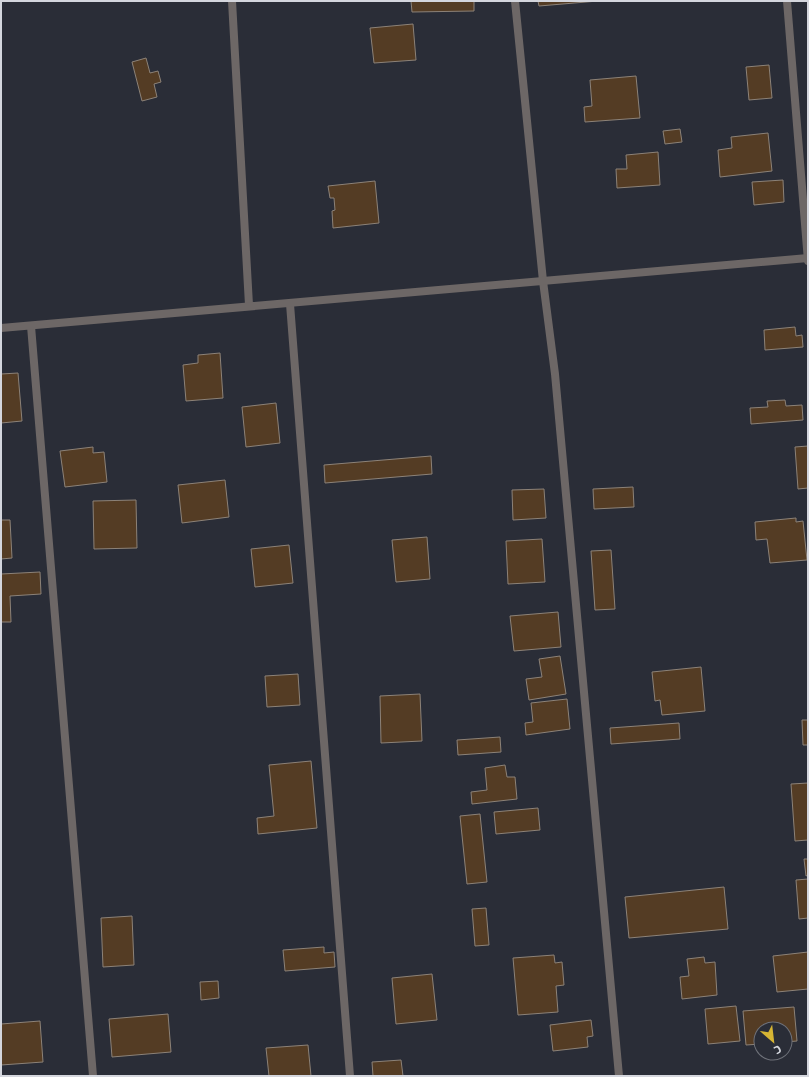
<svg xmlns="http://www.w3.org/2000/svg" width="809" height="1077" viewBox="0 0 809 1077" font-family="'Exo 2',sans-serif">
<rect width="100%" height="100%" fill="#2a2d37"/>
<!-- building -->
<g fill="#543c24" stroke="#8c8278">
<polygon points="411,1 474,1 474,11 412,12"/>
<polygon points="538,1 598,1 539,6"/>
<polygon points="413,24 416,60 374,63 370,28"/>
<polygon points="146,58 150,73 158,71 161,82 154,84 157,97 142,101 132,62"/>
<polygon points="769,65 772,98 749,100 746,67"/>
<polygon points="636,76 640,118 585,122 584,107 592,106 590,80"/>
<polygon points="680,129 682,142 665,144 663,131"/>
<polygon points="768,133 772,171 720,177 718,150 732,148 731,137"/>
<polygon points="658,152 660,185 617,188 616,169 627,169 626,155"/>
<polygon points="783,180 784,202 754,205 752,182"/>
<polygon points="375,181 379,223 333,228 332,211 335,210 334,198 330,198 328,186"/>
<polygon points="795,327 796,336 802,335 803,347 765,350 764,330"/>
<polygon points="220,353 223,398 186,401 183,365 198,363 198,355"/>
<polygon points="18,373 22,421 1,423 1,374"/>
<polygon points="785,400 786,406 802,405 803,420 751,424 750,408 768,407 767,401"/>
<polygon points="276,403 280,443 246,447 242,407"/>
<polygon points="808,446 808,488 798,489 795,447"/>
<polygon points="93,447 93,453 104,452 107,482 65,487 60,451"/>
<polygon points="431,456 432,474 325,483 324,465"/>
<polygon points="225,480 229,517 182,523 178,485"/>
<polygon points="633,487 634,507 594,509 593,489"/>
<polygon points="544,489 546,518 513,520 512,490"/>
<polygon points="136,500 137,548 94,549 93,501"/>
<polygon points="796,518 796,522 803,521 807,560 770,563 767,539 756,540 755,522"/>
<polygon points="1,520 10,520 12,558 1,559"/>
<polygon points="427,537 430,579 396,582 392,540"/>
<polygon points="542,539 545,582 508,584 506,541"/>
<polygon points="289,545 293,583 255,587 251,549"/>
<polygon points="611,550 615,609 595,610 591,551"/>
<polygon points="40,572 41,594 10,596 11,622 1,622 1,574"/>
<polygon points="558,612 561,647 514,651 510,616"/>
<polygon points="560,656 566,694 529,700 526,679 542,677 539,659"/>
<polygon points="701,667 705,711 662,715 660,700 655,701 652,672"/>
<polygon points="298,674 300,705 267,707 265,676"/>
<polygon points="420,694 422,741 381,743 380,696"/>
<polygon points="567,699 570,729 526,735 525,723 533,722 531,703"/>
<polygon points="802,720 808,720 808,745 803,745"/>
<polygon points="679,723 680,739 611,744 610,728"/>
<polygon points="500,737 501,752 458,755 457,740"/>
<polygon points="311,761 317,828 258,834 257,818 274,816 269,765"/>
<polygon points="505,765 507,777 515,777 517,799 472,804 471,792 487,790 485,768"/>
<polygon points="808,783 808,840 795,841 791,784"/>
<polygon points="538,808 540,830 496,834 494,812"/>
<polygon points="480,814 487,882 467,884 460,816"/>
<polygon points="804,859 808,859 808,875 806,876"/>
<polygon points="808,879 808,918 799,919 796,880"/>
<polygon points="724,887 728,929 629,938 625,897"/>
<polygon points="486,908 489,945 475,946 472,909"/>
<polygon points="132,916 134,965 103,967 101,918"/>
<polygon points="324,947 324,953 334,952 335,967 285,971 283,950"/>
<polygon points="808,952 808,989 777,992 773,956"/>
<polygon points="554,955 555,963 562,962 564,985 556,986 558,1012 518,1015 513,958"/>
<polygon points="704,957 705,963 715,962 717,995 682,999 680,977 689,976 687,959"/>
<polygon points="432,974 437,1020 396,1024 392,978"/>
<polygon points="218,981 219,998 201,1000 200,982"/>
<polygon points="736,1006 740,1041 708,1044 705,1009"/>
<polygon points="794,1007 797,1041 785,1042 785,1029 761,1029 761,1044 746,1045 743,1011"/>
<polygon points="168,1014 171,1052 112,1057 109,1019"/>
<polygon points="591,1020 593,1036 587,1037 588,1047 553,1051 550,1025"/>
<polygon points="40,1021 43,1062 1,1065 1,1024"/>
<polygon points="308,1045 311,1076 269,1076 266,1048"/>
<polygon points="401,1060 403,1076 373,1076 372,1062"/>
</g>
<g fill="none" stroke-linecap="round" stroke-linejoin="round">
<!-- minor -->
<g stroke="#6d6766" stroke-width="8">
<polyline points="232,1 249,305"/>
<polyline points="515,1 543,281 555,374 619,1076"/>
<polyline points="787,1 808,261"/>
<polyline points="290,304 350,1076"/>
<polyline points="31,326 93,1076"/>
<polyline points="1,328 808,258"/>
</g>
</g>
<!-- border -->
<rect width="809" height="1077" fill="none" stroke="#d4d6dd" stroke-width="4"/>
<!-- north arrow -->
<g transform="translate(773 1041) rotate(152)"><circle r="19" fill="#2a2d37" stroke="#6e7179"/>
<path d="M0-3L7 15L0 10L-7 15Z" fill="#d6b534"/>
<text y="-6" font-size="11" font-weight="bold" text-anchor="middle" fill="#d4d6dd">С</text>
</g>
</svg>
